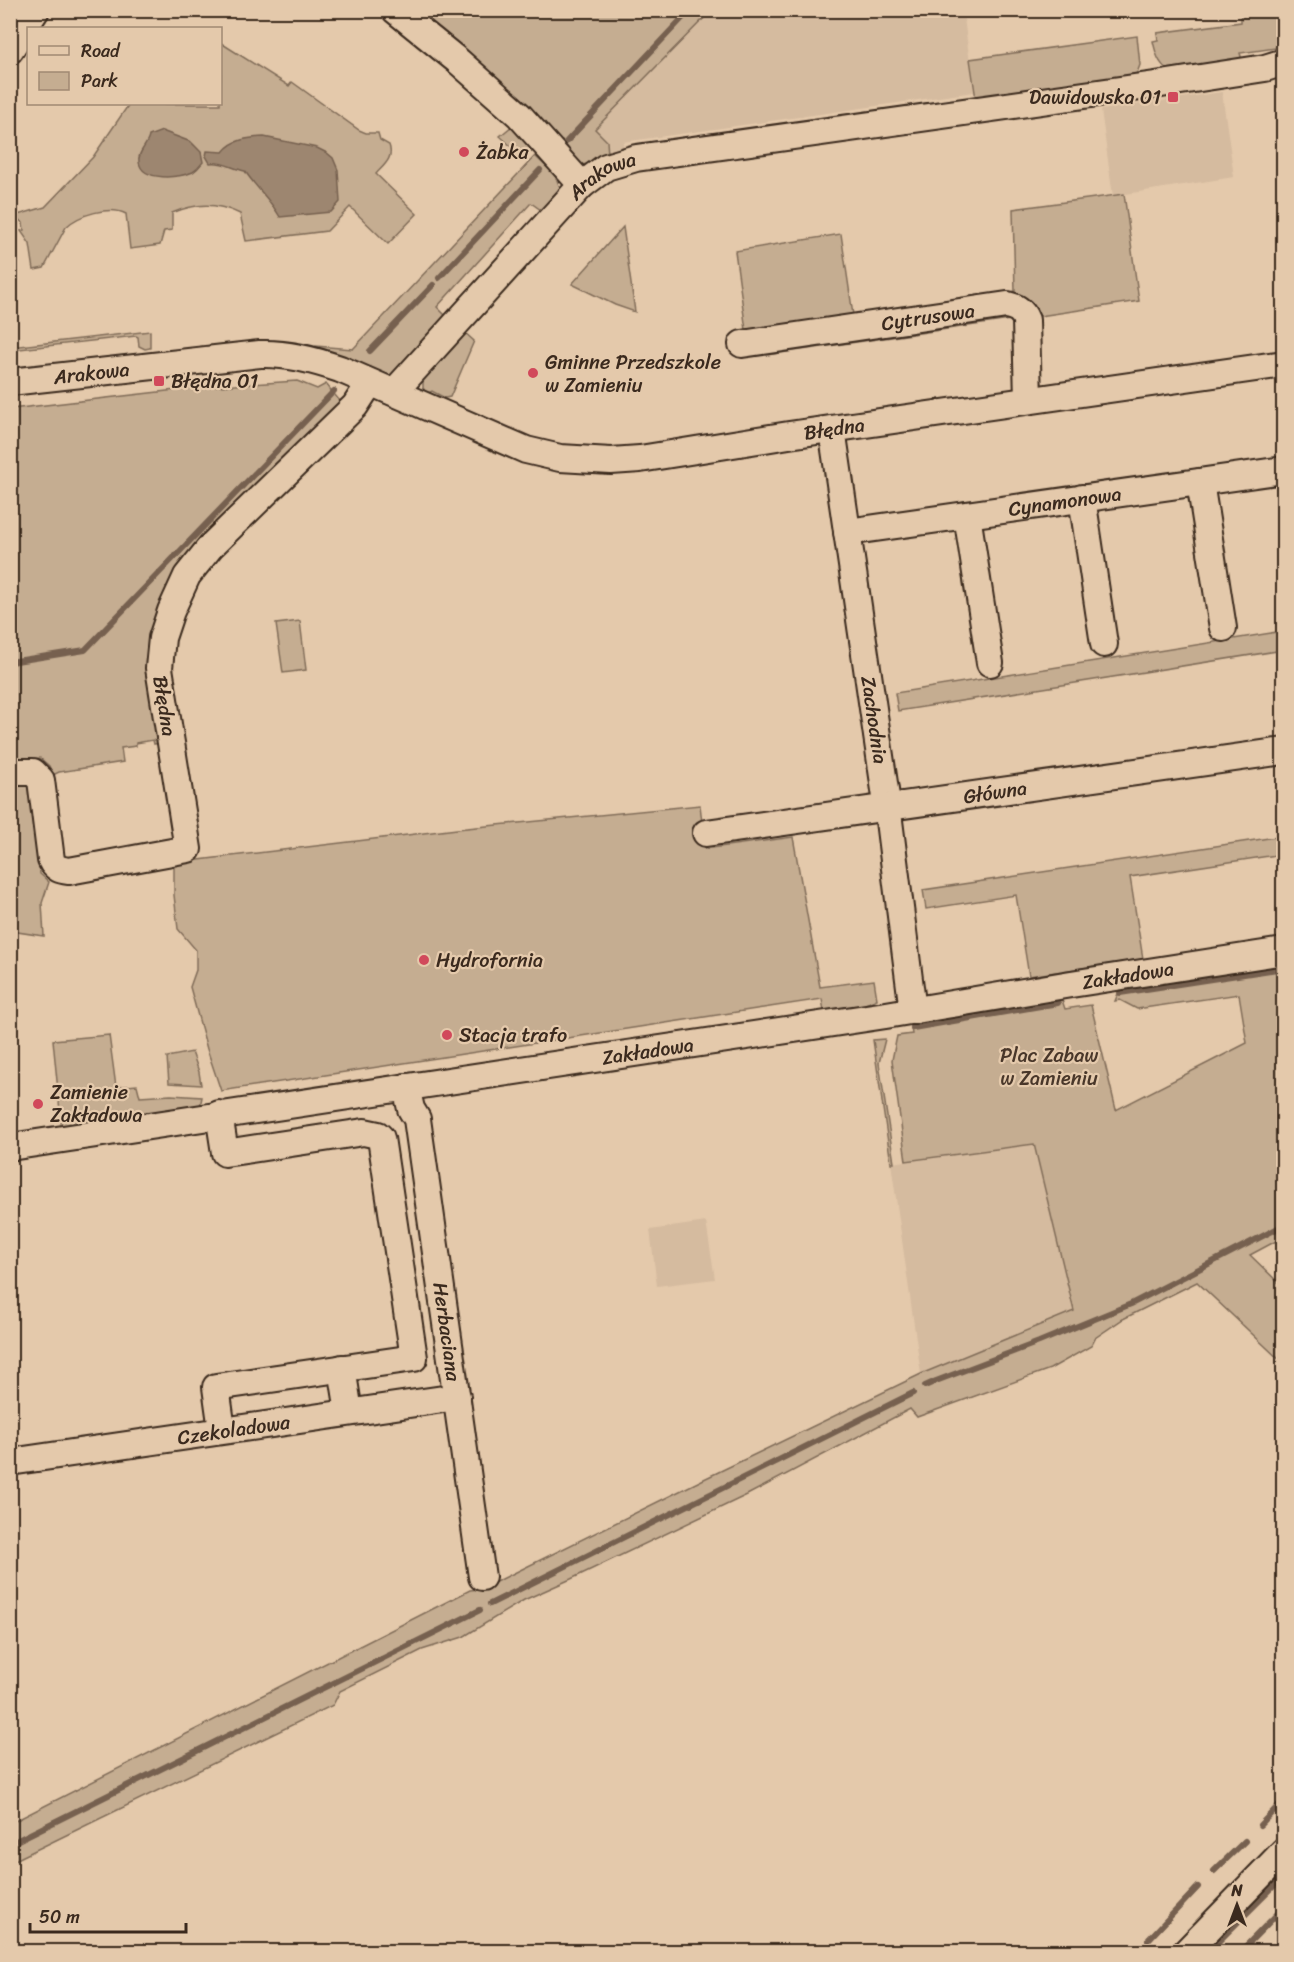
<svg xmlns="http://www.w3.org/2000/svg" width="1294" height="1962" viewBox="0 0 1294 1962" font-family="Sriracha,sans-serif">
<rect width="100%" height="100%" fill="#e4c9ab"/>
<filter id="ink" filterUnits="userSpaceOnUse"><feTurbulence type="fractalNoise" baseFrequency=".0167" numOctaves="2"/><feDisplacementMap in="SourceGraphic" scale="12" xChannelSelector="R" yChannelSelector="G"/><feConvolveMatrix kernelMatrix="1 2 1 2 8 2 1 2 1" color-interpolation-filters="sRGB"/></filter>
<g filter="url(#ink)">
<!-- built -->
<g fill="#d5bb9f">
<polygon points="711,11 963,11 974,92 623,142 624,150 608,155 595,129"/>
<polygon points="1222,92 1234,177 1113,196 1101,110"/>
<polygon points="1034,1144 1074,1311 921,1374 891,1163"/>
<polygon points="706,1222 715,1279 657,1286 650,1230"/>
</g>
<!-- green -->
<g fill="#c5ad91" stroke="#806c58" stroke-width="1.5">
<polygon points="414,11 711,11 595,129 607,141 608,155 588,164 580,165 563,141 557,145"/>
<path d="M 1241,11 L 1283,11 L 1283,47 L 1240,53 L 1242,60 L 1169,71 C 1158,63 1156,54 1153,41 L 1158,40 L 1157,33 L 1241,22 Z"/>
<polygon points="1137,36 1140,65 1137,73 1125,79 976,99 970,59"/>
<path d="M 221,43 L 289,86 L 292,82 L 359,130 L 366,133 L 378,133 L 380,140 L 389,145 C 394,158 384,165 376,174 L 417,214 L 388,244 L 350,207 L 327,231 L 246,241 L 240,214 C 216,202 196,203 172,213 L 172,230 L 164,231 L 160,245 L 130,249 L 126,214 C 110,205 78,215 66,227 L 44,268 L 34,270 L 30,244 L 21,231 L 24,230 L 23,223 L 14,216 L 45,207 L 93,157 L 129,104 L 220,104 Z"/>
<path d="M 512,126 L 536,150 C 521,159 511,146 500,136 Z"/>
<polygon points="535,156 555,175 560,188 541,210 531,203 437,307 448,318 393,376 381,376 316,350 316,346 353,349"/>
<polygon points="1124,194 1139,301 1033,317 746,330 735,251 841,234 853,315 1015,291 1013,209"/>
<polygon points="623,227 635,312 615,305 572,284"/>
<polygon points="985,313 1017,319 767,355 766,347"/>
<polygon points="150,331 150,348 145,349 139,346 138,337 136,336 11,350 11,347"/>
<polygon points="463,331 474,341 450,397 445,398 432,391 427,394 423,388 423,377"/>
<polygon points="297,381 317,389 326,384 339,400 346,404 184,570 159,743 154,744 153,740 136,743 136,746 121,748 123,762 59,772 53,775 49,766 40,758 11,762 11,409 202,387"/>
<polygon points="300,621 306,670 283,673 276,624"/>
<polygon points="1283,631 1283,650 898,711 895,693"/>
<polygon points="21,781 32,790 40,874 49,882 42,903 44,936 11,931 10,783"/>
<polygon points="700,805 705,849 793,837 820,987 874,980 877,999 856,1008 824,1011 822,999 221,1091 207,1049 190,987 196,970 196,950 178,929 174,895 174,863 457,829"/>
<polygon points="1283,836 1283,854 1130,877 1143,959 1029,976 1016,895 926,909 923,890"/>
<polygon points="1283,963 1283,1242 1281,1243 1278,1240 1250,1255 1283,1287 1283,1363 1197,1282 1123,1319 1095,1338 1091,1346 1050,1369 917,1417 910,1409 747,1495 571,1579 524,1600 463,1637 422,1650 340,1691 333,1705 11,1862 11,1823 470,1590 480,1589 502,1579 704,1479 921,1374 1074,1311 1034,1144 906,1161 892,1060 897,1036 912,1034 910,1022 1059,999 1062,1000 1065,1009 1091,1005 1116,1110 1247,1043 1239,994 1137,1009 1120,1000 1115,1001 1120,989"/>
<polygon points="109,1035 116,1087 137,1085 140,1097 171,1095 202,1097 199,1112 62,1132 53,1040"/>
<polygon points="885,1039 879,1063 894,1163 891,1163 873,1040"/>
<polygon points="192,1052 199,1072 201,1085 169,1083 167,1057"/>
</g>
<!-- water -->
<g fill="#9d8670" stroke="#76614f" stroke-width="1.5">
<path d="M 162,131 L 191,142 L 201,152 L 203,162 C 200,166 198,169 193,172 C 180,178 142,182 139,162 C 137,152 148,145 149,136 Z"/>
<path d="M 264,137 L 317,148 L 327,153 L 333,158 L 338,170 L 340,202 L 331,212 L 280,217 C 270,199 256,188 245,171 C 233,169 223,161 210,163 L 206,156 L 207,151 L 223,152 C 233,139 248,138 264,137 Z"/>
</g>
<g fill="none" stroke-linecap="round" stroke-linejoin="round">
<!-- stream -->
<g stroke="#76614f" stroke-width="6">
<polyline points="567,141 690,10"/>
<polyline points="439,278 540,170"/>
<polyline points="370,351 433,285"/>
<polyline points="10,662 85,650 334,391"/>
<polyline points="1120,993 1284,968"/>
<polyline points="913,1028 1058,1003"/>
<polyline points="925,1386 936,1381 1039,1342 1131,1304 1284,1225"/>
<polyline points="490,1604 913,1393"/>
<polyline points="1260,1825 1284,1800"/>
<polyline points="10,1844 480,1610"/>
<polyline points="1214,1871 1245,1841"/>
<polyline points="1148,1940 1198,1887"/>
<polyline points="1137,1952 1137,1951"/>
<polyline points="1208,1952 1284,1876"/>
<polyline points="1240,1952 1284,1907"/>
</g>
<defs>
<g id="minor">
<polyline points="395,10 458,61 519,115 582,185"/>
<polyline points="10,50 36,10"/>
<path id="s1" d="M 742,344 L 1007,305 C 1016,307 1022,310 1026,320 L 1028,400"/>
<path id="s2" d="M 10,382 L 260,354 C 288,353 314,360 340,369 L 526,450 L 560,458 L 611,461 L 640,459 L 789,435 L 1284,364"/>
<path id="s3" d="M 394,392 L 582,185 L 606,167 L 636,158 L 1155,85 L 1265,68 L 1284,62"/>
<path id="s4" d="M 832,429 L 886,797 L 913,1011"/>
<polyline points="1200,482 1223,628"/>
<polyline points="1082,498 1104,644"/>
<polyline points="967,515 990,663"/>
<path id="s5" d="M 847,532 L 1284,470"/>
<path d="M 10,772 L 33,772 L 41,780 L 51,860 C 55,869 61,870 69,871 L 188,849 L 159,668 L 162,638 L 171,611 L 187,576 L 211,546 L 355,406 L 370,383"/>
<path id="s6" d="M 706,833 L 1284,751"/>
<path id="s7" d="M 406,1087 L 411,1109 L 417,1119 L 482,1577"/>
<polyline points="219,1114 225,1153 364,1132 378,1135 381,1138 414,1358 216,1387 222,1430"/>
<path id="s8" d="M 10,1147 L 886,1015 L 1071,984 L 1284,951"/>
<polyline points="342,1368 349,1412"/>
<path id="s9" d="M 10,1462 L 457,1397"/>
<polyline points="1186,1952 1284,1851"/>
</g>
</defs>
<!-- minor casing -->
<use href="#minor" stroke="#3b2a1e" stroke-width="30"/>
<!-- minor -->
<use href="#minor" stroke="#e4c9ab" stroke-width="26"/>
</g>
</g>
<!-- markers -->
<g fill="#d1495b" stroke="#e4c9ab" stroke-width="2">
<rect x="1167" y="91" width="12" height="12" rx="3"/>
<circle cx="464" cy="152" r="6"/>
<circle cx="533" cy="373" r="6"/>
<rect x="153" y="375" width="12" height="12" rx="3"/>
<circle cx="424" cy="960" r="6"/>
<circle cx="447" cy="1035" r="6"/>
<circle cx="38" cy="1104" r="6"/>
</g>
<g text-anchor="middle" stroke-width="4.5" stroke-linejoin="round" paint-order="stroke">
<!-- poi labels -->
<g font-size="20" fill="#3b2a1e" stroke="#e4c9ab" text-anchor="start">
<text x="1161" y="104" text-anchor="end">Dawidowska 01</text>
<text x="476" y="159">Żabka</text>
<text x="545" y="369">Gminne Przedszkole<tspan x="545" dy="23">w Zamieniu</tspan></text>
<text x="171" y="388">Błędna 01</text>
<text x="436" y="967">Hydrofornia</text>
<text x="459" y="1042">Stacja trafo</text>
<text x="50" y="1099">Zamienie<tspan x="50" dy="23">Zakładowa</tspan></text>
</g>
<!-- street labels -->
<g font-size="20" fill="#3b2a1e" stroke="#e4c9ab">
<text dy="7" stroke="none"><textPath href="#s3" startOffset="302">Arakowa</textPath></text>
<text dy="7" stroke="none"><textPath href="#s1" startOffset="188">Cytrusowa</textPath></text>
<text dy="7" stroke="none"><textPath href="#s2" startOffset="82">Arakowa</textPath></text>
<text dy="7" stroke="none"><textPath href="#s2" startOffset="848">Błędna</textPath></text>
<text dy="7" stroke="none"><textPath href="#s5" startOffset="220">Cynamonowa</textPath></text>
<text transform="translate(165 706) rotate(81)" y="7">Błędna</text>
<text dy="7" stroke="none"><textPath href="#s4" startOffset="294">Zachodnia</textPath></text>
<text dy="7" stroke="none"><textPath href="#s6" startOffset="292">Główna</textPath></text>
<text dy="7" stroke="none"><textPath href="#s8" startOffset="1131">Zakładowa</textPath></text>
<text dy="7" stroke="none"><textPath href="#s8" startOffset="645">Zakładowa</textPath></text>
<text dy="7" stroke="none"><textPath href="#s7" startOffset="249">Herbaciana</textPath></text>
<text dy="7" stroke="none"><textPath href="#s9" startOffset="226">Czekoladowa</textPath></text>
</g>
<!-- park labels -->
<g font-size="20" fill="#49372a" stroke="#e4c9ab">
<text x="1049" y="1062">Plac Zabaw<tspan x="1049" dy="23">w Zamieniu</tspan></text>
</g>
</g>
<!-- margin -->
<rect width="1294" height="1962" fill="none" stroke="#e4c9ab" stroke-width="36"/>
<rect x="18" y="18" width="1258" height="1926" fill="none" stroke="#3b2a1e" stroke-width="2" filter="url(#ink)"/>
<!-- legend -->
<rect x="27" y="27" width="195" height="78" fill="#e4c9ab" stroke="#a08973" stroke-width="1.5"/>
<rect x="39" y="46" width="30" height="9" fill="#e4c9ab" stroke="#a08973" stroke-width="1.5"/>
<text x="81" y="57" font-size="18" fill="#3b2a1e">Road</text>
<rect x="39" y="72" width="30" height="18" fill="#c5ad91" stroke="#a08973" stroke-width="1.5"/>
<text x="81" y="87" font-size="18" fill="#3b2a1e">Park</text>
<!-- north arrow -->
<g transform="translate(1237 1905)" stroke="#e4c9ab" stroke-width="4.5" paint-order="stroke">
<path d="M0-4.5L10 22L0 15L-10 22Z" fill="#3b2a1e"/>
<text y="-9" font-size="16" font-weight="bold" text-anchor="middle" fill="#3b2a1e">N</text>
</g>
<!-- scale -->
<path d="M30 1923v9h156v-9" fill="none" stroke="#3b2a1e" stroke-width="3"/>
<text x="39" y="1923" font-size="18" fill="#3b2a1e" stroke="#e4c9ab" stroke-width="4.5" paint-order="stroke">50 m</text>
</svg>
